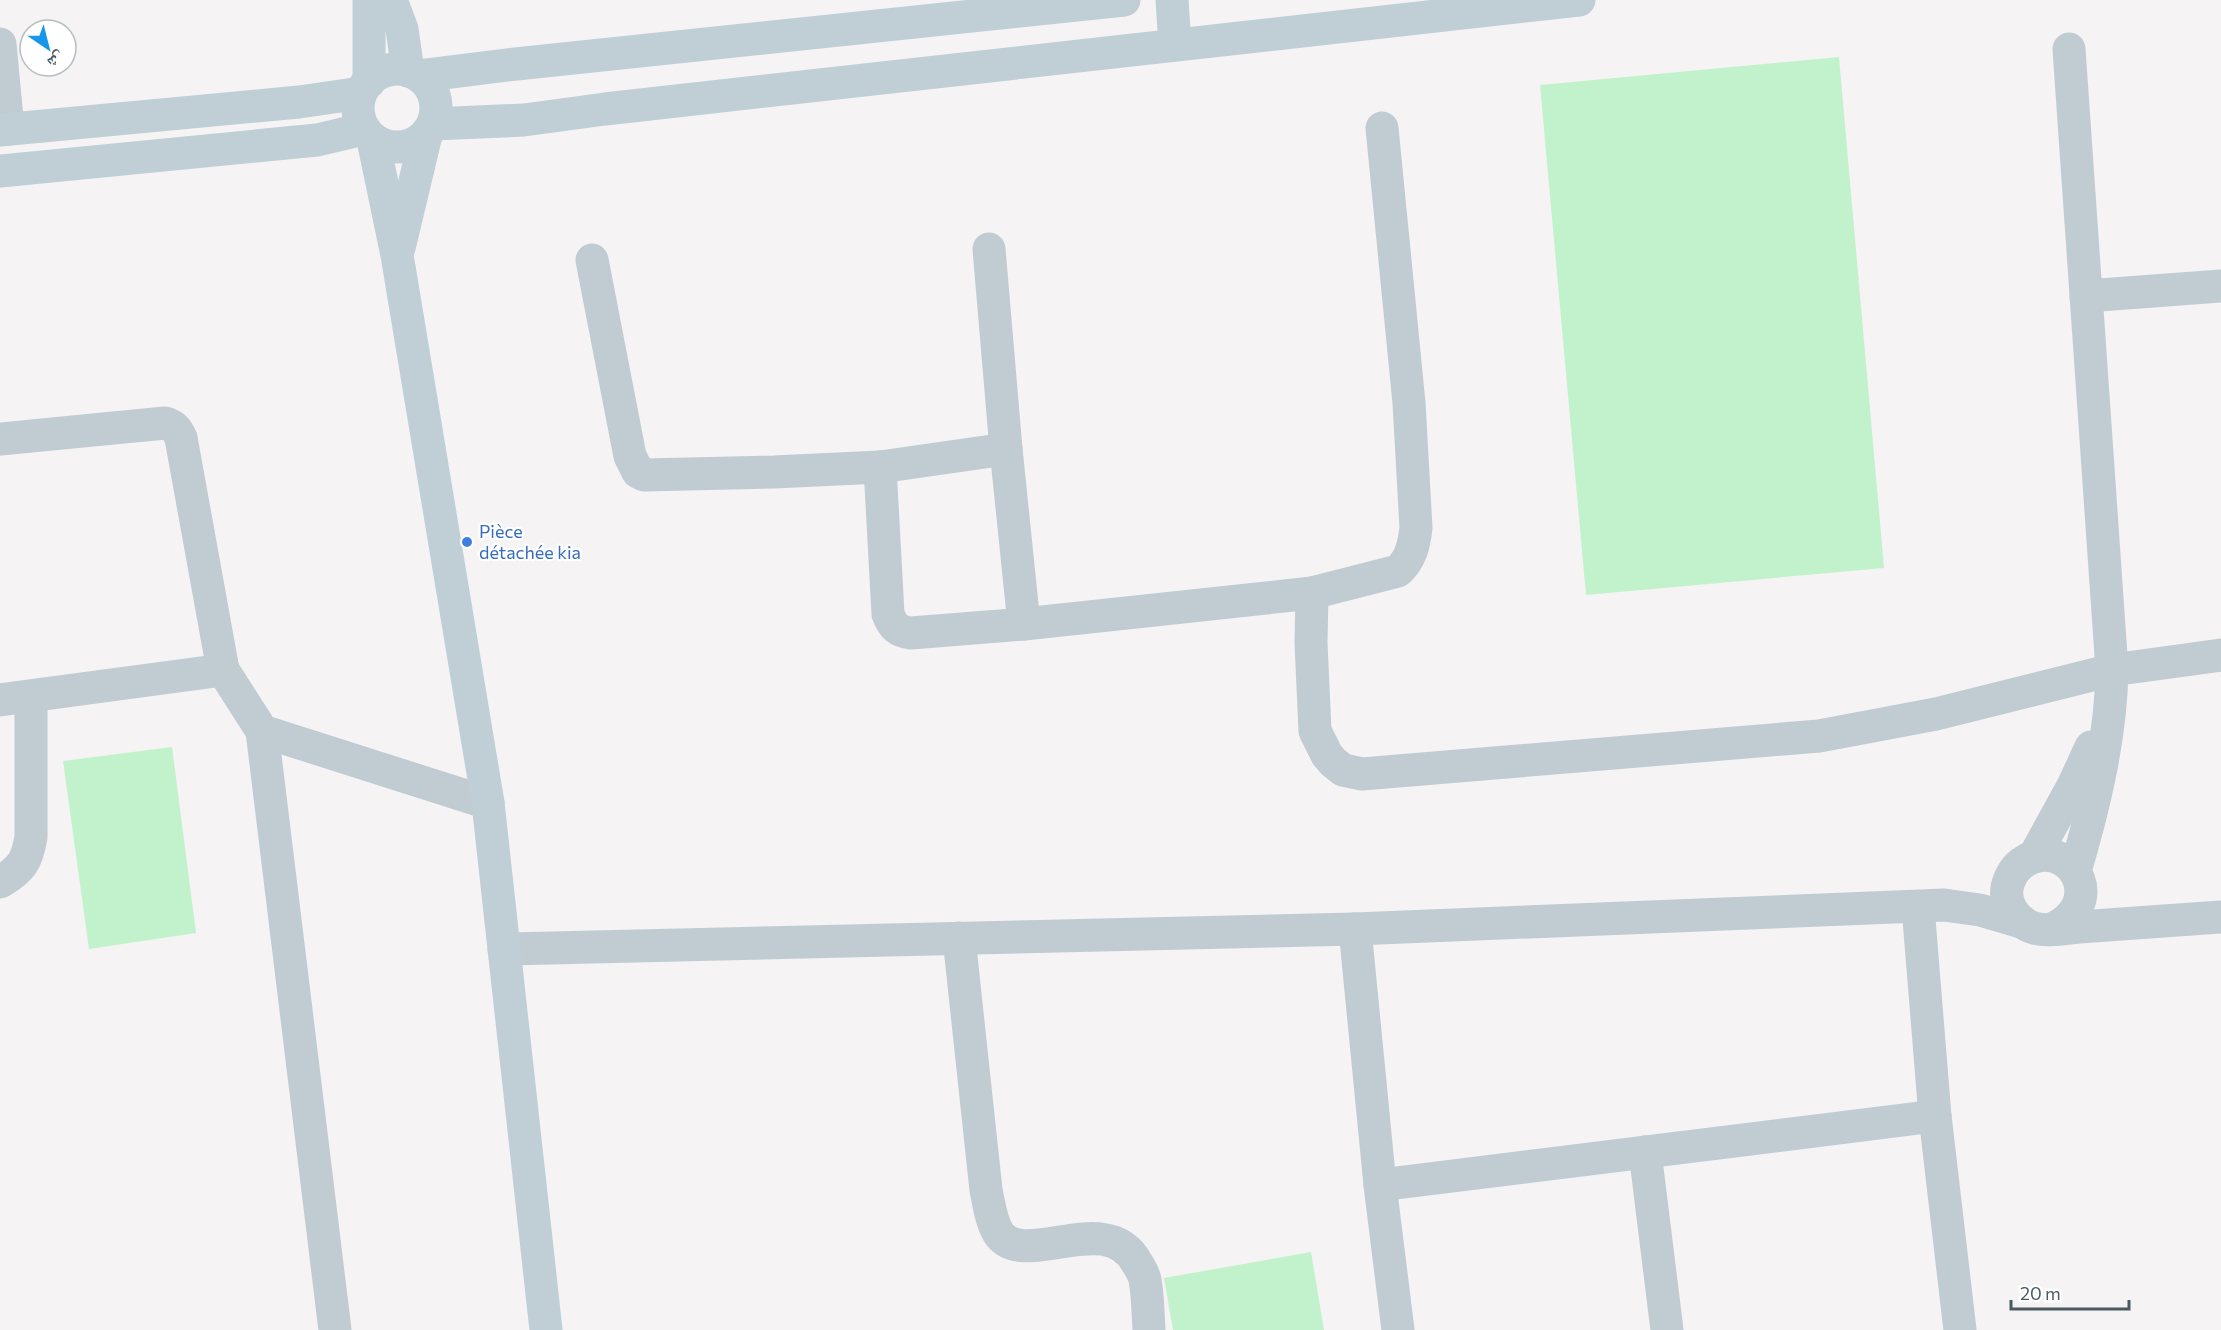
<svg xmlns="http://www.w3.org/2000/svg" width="2221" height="1330" viewBox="0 0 2221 1330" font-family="Commissioner,'Noto Naskh Arabic',sans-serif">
<rect width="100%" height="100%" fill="#f5f3f3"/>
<!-- green -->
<g fill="#c2f2cc">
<polygon points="1839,57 1884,568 1586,595 1540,85"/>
<polygon points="172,747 196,933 89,949 63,761"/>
<polygon points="1311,1252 1324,1330 1173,1330 1164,1278"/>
</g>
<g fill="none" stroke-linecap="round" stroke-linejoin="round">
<!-- street -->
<g stroke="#c0ccd2" stroke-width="33">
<polyline points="0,44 8,129"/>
<path d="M 2069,49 L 2112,670 C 2111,737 2094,807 2075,871"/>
<polyline points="989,249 1006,449 1024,624"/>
<polyline points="592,260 630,456 638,472 644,475 774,472 880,467 1006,449"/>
<polyline points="2086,296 2221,286"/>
<path d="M 0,439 L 165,423 C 174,426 177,429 181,438 L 223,670"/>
<path d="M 880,467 L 888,614 C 893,627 898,631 911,633 L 1024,624 L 1312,593 L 1311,643 L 1315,731 L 1327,755 L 1333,762 L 1343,770 L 1362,774 L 1819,736 L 1936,714 L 2112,670 L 2221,655"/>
<path d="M 1312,593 L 1398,571 C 1411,559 1414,545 1416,528 L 1409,403 L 1382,128"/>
<polyline points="0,700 223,670 262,731 488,803"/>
<polyline points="262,731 335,1330"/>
<polyline points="2034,857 2073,786 2091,747"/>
<path d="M 0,882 C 22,869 27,861 31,837 L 31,697"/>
<polyline points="1918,907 1935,1116 1960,1330"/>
<polyline points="1355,929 1380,1185 1398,1330"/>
<path d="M 2052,929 C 2106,905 2075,844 2034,857 C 2021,861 2013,870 2009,881 C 2001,901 2015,922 2034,928 C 2047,932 2066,928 2079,927 C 2127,924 2174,920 2221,917"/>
<path d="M 959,938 L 986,1190 C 989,1204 991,1222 999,1234 C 1025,1270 1107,1207 1137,1263 C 1140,1268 1144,1274 1145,1280 C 1148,1296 1148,1314 1149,1330"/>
<polyline points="504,949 1355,929 1944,905 1980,910 2021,922"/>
<polyline points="1645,1152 1667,1330"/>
<polyline points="1380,1185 1935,1116"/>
</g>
<!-- secondary -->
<g stroke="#c0ced6" stroke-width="33">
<polyline points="369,0 369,82"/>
<polyline points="391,0 402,29 408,71"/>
<polyline points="1172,0 1175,45"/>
<circle cx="397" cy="108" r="39"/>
<polyline points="419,76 516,64 1124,0"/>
<polyline points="433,124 524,120 605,109 1579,0"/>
<polyline points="0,130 299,102 361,93"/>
<polyline points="373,140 397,255 488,803 546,1330"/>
<polyline points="0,171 317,140 364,129"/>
<polyline points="399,248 426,135"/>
</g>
</g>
<!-- markers -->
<circle fill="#3f7fe0" stroke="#fff" stroke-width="2" cx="467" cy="542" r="6"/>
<g text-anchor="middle" stroke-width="4.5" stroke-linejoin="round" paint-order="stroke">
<!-- shop labels -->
<g font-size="18" fill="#366cbe" stroke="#fff" text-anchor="start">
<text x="479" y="538">Pièce<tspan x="479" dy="21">détachée kia</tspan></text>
</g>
</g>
<!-- north arrow -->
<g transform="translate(48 48) rotate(145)"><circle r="28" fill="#ffffff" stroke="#b6bdc0" stroke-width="1.5"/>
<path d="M0-4.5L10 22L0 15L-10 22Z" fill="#1697ec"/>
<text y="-9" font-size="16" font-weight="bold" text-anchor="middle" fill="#495a61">ش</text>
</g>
<!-- scale -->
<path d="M2011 1300v9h118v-9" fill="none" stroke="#495a61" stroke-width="3"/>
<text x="2020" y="1300" font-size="18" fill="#495a61" stroke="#ffffff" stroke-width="4.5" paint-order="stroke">20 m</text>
</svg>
